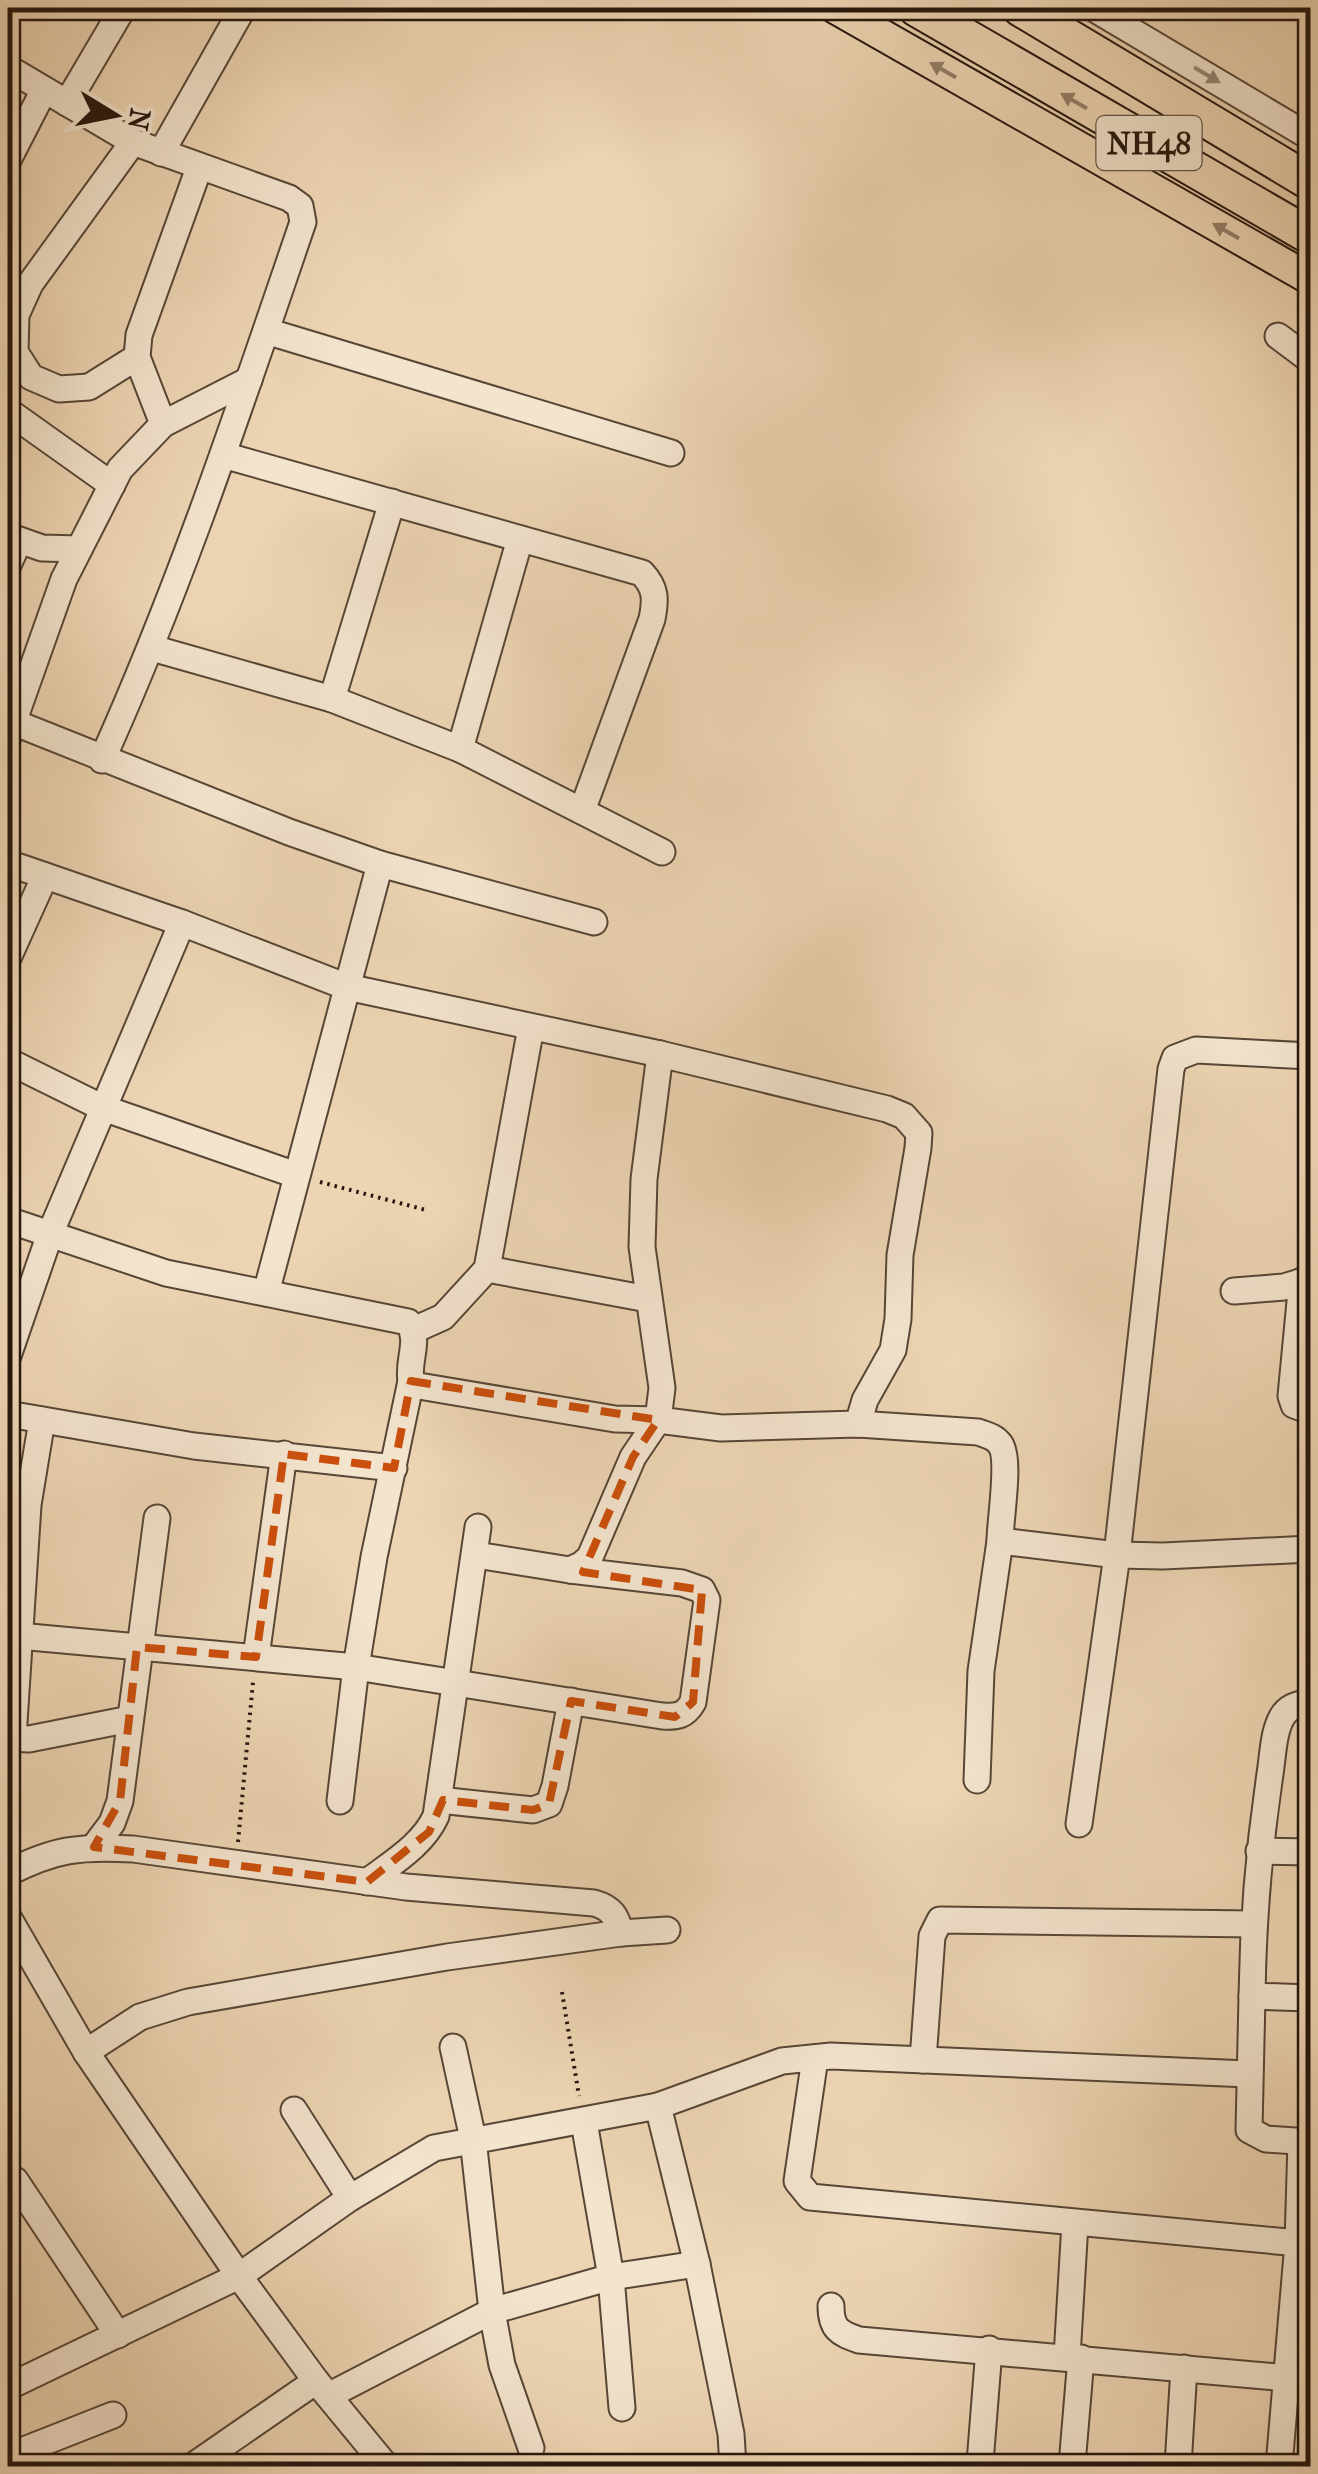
<svg xmlns="http://www.w3.org/2000/svg" width="1318" height="2474" viewBox="0 0 1318 2474" font-family="'IM FELL French Canon',serif">
<rect width="100%" height="100%" fill="#edd5b3"/>
<filter id="stains"><feTurbulence type="fractalNoise" baseFrequency=".002" numOctaves="4"/><feColorMatrix values="0 0 0 0 .2 0 0 0 0 .09 0 0 0 0 .02 0 0 0 .5 -.17"/></filter>
<radialGradient id="worn" r=".72"><stop offset=".6" stop-color="#630" stop-opacity="0"/><stop offset="1" stop-color="#630" stop-opacity=".3"/></radialGradient>
<g fill="none" stroke-linecap="round" stroke-linejoin="round">
<defs>
<g id="minor">
<polyline points="1093,8 1310,137"/>
<path d="M 8,68 L 133,142 L 289,198 L 300,206 L 303,222 C 241,403 181,585 102,760"/>
<polyline points="67,103 123,8"/>
<polyline points="133,142 30,284 16,315 15,352 31,377 59,389 89,387 137,357"/>
<polyline points="161,153 243,8"/>
<polyline points="8,160 44,90"/>
<polyline points="266,331 671,453"/>
<polyline points="1278,336 1310,360"/>
<polyline points="8,411 112,485"/>
<polyline points="163,424 137,357 139,335 199,168"/>
<path d="M 223,455 L 642,573 C 656,588 656,599 652,619 L 582,811"/>
<polyline points="8,536 42,548 79,549"/>
<polyline points="8,565 19,541"/>
<polyline points="152,648 332,699 460,749 662,852"/>
<polyline points="332,699 392,502"/>
<polyline points="8,720 289,832 380,864 594,922"/>
<polyline points="8,737 64,579 120,469 163,424 249,380"/>
<polyline points="460,749 520,539"/>
<polyline points="8,863 182,923 347,987 660,1054 887,1109 904,1116 919,1133 918,1148 900,1255 898,1319 893,1350 865,1400 858,1424"/>
<polyline points="8,958 45,876"/>
<polyline points="8,1061 103,1108 296,1175"/>
<path d="M 8,1220 L 166,1273 L 408,1322 C 421,1341 407,1360 411,1381 L 419,1386 L 615,1419 L 658,1420 L 721,1428 L 858,1424 L 978,1432 C 986,1435 994,1436 1000,1444 C 1011,1459 1000,1519 1000,1541"/>
<polyline points="487,1269 648,1299"/>
<polyline points="1302,1281 1291,1396 1294,1405 1310,1411"/>
<polyline points="1234,1291 1284,1287 1310,1279"/>
<polyline points="266,1293 380,864"/>
<polyline points="414,1330 443,1317 487,1269 531,1027"/>
<polyline points="8,1356 50,1234 182,923"/>
<polyline points="8,1414 194,1446 394,1468"/>
<polyline points="476,1555 570,1570 581,1565 590,1557 633,1457 658,1420 662,1388 642,1247 644,1179 660,1054"/>
<path d="M 8,1635 L 356,1667 L 662,1716 C 677,1717 685,1716 693,1702 L 707,1600 L 702,1590 L 682,1583 L 570,1570"/>
<polyline points="256,1657 284,1454"/>
<path d="M 1310,1703 C 1300,1704 1291,1705 1284,1714 C 1273,1729 1273,1756 1270,1774 C 1259,1848 1253,1921 1252,1996 L 1310,1998"/>
<polyline points="8,1738 29,1739 130,1719"/>
<polyline points="13,1738 28,1505 42,1420"/>
<polyline points="977,1780 981,1671 1000,1541 1117,1555 1163,1556 1310,1549"/>
<polyline points="439,1800 533,1810 549,1804 555,1786 571,1701"/>
<polyline points="340,1801 356,1667 374,1557 411,1381"/>
<polyline points="1079,1824 1117,1555 1171,1069 1175,1058 1196,1050 1310,1056"/>
<polyline points="94,1847 112,1823 120,1801 157,1518"/>
<polyline points="1259,1851 1310,1852"/>
<path d="M 8,1873 C 54,1849 80,1846 133,1849 L 406,1887 L 594,1903 C 612,1908 616,1916 621,1933"/>
<path d="M 367,1882 C 392,1863 423,1845 436,1816 L 478,1527"/>
<polyline points="8,1917 86,2052 239,2276 316,2381 386,2466"/>
<polyline points="1252,1996 1249,2130 1266,2139 1310,2142"/>
<polyline points="453,2047 473,2139 492,2311 502,2365 531,2448"/>
<polyline points="86,2052 140,2017 188,2002 447,1957 621,1933 667,1930"/>
<polyline points="815,2058 797,2181 810,2197 1298,2243"/>
<polyline points="923,2060 932,1936 940,1920 1253,1924"/>
<polyline points="658,2106 697,2264 731,2434 733,2466"/>
<polyline points="294,2110 350,2198"/>
<polyline points="584,2122 611,2277 622,2408"/>
<polyline points="8,2177 15,2180 118,2335"/>
<path d="M 831,2306 C 831,2329 839,2333 859,2340 L 1288,2378"/>
<polyline points="1067,2357 1075,2223"/>
<polyline points="8,2387 239,2276 350,2198 434,2148 658,2106 782,2061 831,2056 1248,2074"/>
<polyline points="330,2395 492,2311 611,2277 697,2264"/>
<polyline points="37,2445 113,2415"/>
<polyline points="1073,2453 1081,2358"/>
<polyline points="8,2456 37,2445 37,2466"/>
<polyline points="980,2463 989,2349"/>
<polyline points="193,2466 316,2381"/>
<polyline points="1178,2466 1184,2368"/>
<polyline points="1279,2466 1298,2243 1301,2141"/>
</g>
<polyline id="major" points="835,8 1310,279"/>
<g id="highway">
<polyline points="916,8 1310,236"/>
<polyline points="1020,8 1310,182"/>
</g>
</defs>
<!-- minor casing -->
<use href="#minor" stroke="#574637" stroke-width="29"/>
<!-- major casing -->
<use href="#major" stroke="#25160e" stroke-width="34"/>
<!-- highway casing -->
<use href="#highway" stroke="#25160e" stroke-width="39"/>
<!-- path -->
<g stroke="#25160e" stroke-width="4" stroke-dasharray="2.5 5" stroke-linecap="butt">
<polyline points="320,1182 426,1210"/>
<polyline points="238,1842 253,1682"/>
<polyline points="562,1992 579,2096"/>
</g>
<!-- minor -->
<use href="#minor" stroke="#f3e4ce" stroke-width="25"/>
<!-- major -->
<use href="#major" stroke="#edd5b3" stroke-width="30"/>
<!-- highway -->
<use href="#highway" stroke="#edd5b3" stroke-width="35"/>
</g>
<!-- one-way arrows -->
<defs><path id="oneway-solid" d="M-6-.8H1V-3.2L6.5 0L1 3.2V.8H-6Z" transform="scale(2.5)"/></defs>
<g fill="#937f69">
<use href="#oneway-solid" transform="translate(943 70) rotate(-150)"/>
<use href="#oneway-solid" transform="translate(1074 101) rotate(-150)"/>
<use href="#oneway-solid" transform="translate(1226 231) rotate(-150)"/>
</g>
<use fill="#968778" href="#oneway-solid" transform="translate(1207 75) rotate(31)"/>
<!-- marked area -->
<path fill="none" stroke="#cb4f0c" stroke-width="8" stroke-dasharray="20 12" stroke-linejoin="round" d="M 411,1381 L 658,1420 L 633,1457 L 583,1572 L 702,1590 L 693,1702 L 675,1717 L 571,1701 L 549,1804 L 533,1810 L 443,1800 L 429,1832 L 367,1882 L 94,1847 L 120,1801 L 137,1647 L 256,1657 L 284,1454 L 394,1468 Z"/>
<g text-anchor="middle" stroke-width="8" stroke-linejoin="round" paint-order="stroke">
<!-- shield labels -->
<rect fill="#f3e4ce" stroke="#635448" stroke-width="2.5" x="1096.5" y="116" width="105" height="54" rx="8"/>
<g font-size="32" font-weight="bold" fill="#25160e">
<text x="1149" y="154">NH48</text>
</g>
</g>
<!-- margin -->
<rect width="1318" height="2474" fill="none" stroke="#edd5b3" stroke-width="40"/>
<rect x="10" y="10" width="1298" height="2454" fill="none" stroke="#25160e" stroke-width="5"/>
<rect x="20" y="20" width="1278" height="2434" fill="none" stroke="#25160e" stroke-width="2.5"/>
<!-- north arrow -->
<g transform="translate(115 115) rotate(100)" stroke="#f3e4ce" stroke-width="8" paint-order="stroke">
<path d="M0-8L18 38L0 25L-18 38Z" fill="#25160e"/>
<text y="-15" font-size="28" font-weight="bold" text-anchor="middle" fill="#25160e">N</text>
</g>
<rect width="100%" height="100%" filter="url(#stains)"/>
<rect width="100%" height="100%" fill="url(#worn)"/>
</svg>
